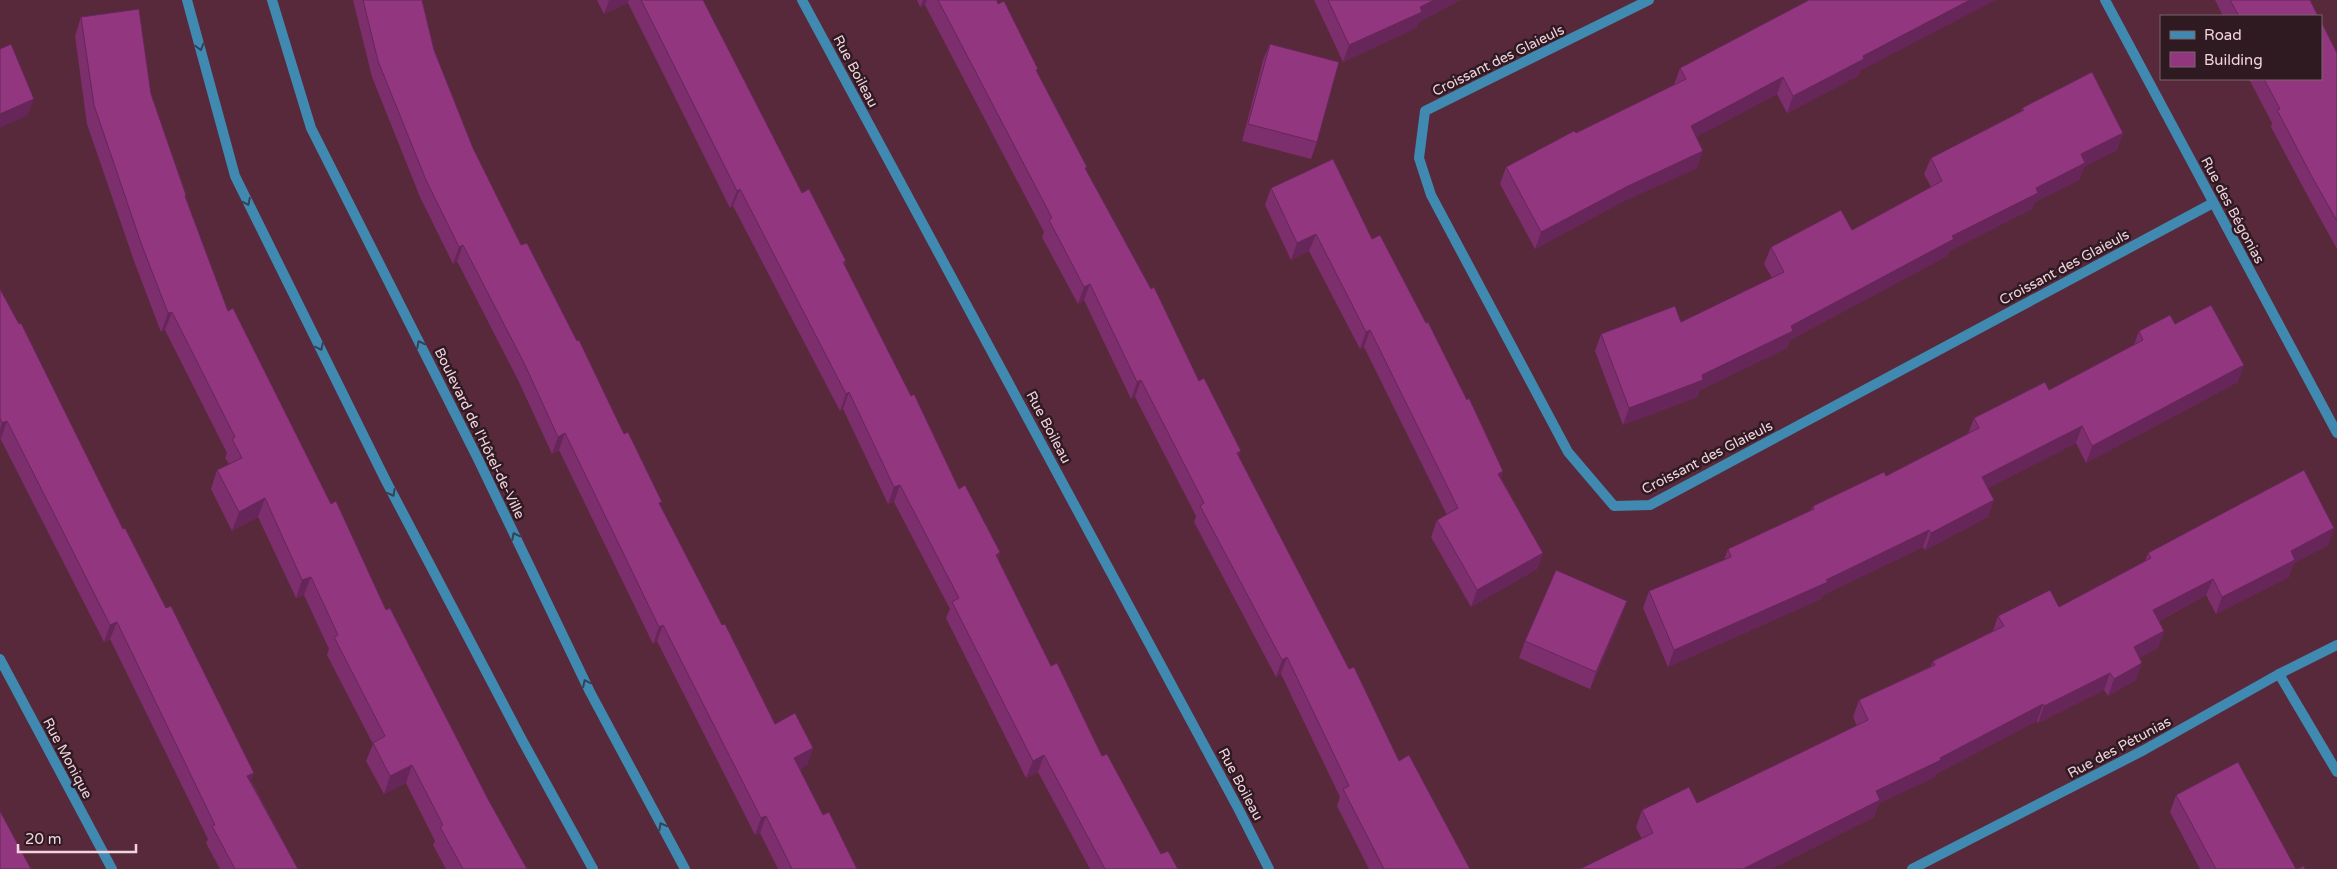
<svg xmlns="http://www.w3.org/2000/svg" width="2337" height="869" viewBox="0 0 2337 869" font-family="'Varela Round',sans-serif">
<rect width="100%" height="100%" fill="#57293b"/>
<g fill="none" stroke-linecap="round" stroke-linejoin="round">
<!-- minor -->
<g stroke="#4089b1" stroke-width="10">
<polyline points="802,0 1239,810 1269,869"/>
<polyline points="1649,0 1425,111 1419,158 1431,195 1568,452 1614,506 1650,505 2213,203"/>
<polyline points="2105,0 2337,433"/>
<polyline points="0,659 112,869"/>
<polyline points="2279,674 2337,772"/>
<polyline points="1912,869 2144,750 2279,674 2337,645"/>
</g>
<!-- tertiary -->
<g stroke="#4089b1" stroke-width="10">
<polyline points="187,0 235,176 386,481 521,738 593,869"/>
<polyline points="272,0 311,128 478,459 590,692 685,869"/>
</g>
</g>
<!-- wall -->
<g fill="#7d2e6d">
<polygon points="353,0 422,0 434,50 473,148 521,245 624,434 722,625 775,724 813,748 807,765 800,769 823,815 857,869 778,869 760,833 755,835 657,641 653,644 559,450 552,454 519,382 457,261 453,264 420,197 372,77"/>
<polygon points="597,0 703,0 802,193 846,261 844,265 959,489 1000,552 998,559 1051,666 1102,756 1161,854 1178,869 1090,869 1038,772 1026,778 946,618 950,609 894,502 888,504 843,409 840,411 733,206 730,208 628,3 604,14"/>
<polygon points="917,0 997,0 1037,72 1086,170 1239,457 1349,669 1399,761 1470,869 1369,869 1337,806 1340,797 1281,674 1276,677 1194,522 1196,516 1135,397 1131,399 1084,300 1078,304 1042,237 1044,232 925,5 920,7"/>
<polygon points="1314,0 1460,0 1419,22 1416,28 1343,62"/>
<polygon points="2215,0 2310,0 2318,16 2223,16"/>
<polygon points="81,17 151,94 186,195 185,198 228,311 331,504 386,610 489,801 527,869 446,869 433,845 435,841 406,783 384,794 366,761 373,744 327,655 329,649 304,595 296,598 258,517 232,531 211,489 217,470 229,464 225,458 227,453 165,330 161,332 134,261 87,124 75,36"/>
<polygon points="1270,44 1317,142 1311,159 1242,141 1263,60"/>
<polygon points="2337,53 2337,249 2305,191 2271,127 2272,123 2249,79 2321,79"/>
<polygon points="1680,68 1860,71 1858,76 1787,113 1777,94 1696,137 1697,168 1622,202 1535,249 1500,184 1506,167 1674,85"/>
<polygon points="2022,108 2123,133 2117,150 2084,167 2079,180 2035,202 2032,209 1949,251 1947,256 1790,340 1787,348 1700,390 1697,397 1623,425 1595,351 1601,334 1681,322 1772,278 1764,264 1771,247 1852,230 1931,187 1924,174 1931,158 2021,112"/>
<polygon points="1271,188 1372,239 1426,323 1467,400 1503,471 1501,478 1543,553 1537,569 1471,607 1431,537 1437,520 1447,515 1364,347 1360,349 1309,251 1291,260 1265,205"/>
<polygon points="0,289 123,529 251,781 298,869 220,869 206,843 208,839 110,639 104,642 0,438"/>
<polygon points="2139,331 2238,382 2086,463 2076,443 1988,488 1994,500 1988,517 1925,550 1923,547 1823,595 1821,599 1668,667 1643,608 1649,591 1724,560 1728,549 1811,510 1813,506 1886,476 1968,434 1974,418 2049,390 2134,345"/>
<polygon points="2334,528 2328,545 2294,563 2289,577 2216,614 2206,595 2159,621 2164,631 2158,648 2139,658 2136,680 2108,696 2104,690 2038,723 2037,721 1936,774 1935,777 1879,803 1874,817 1771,869 1580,869 1642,839 1636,827 1642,810 1697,803 1857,726 1853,717 1859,700 1931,666 1933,661 1993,631 1998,616 2059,607 2145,561 2148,553"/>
<polygon points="1621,618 1590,689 1519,658 1525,641"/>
<polygon points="2176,795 2296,869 2200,869 2170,812"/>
</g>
<!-- shaded-wall -->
<g fill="#662659">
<polygon points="609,0 629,0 628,3 604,14"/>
<polygon points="923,0 927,0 925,5 920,7"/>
<polygon points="1434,0 1460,0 1419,22 1416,28 1343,62 1349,45"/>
<polygon points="1970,0 1996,0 1860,71 1858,76 1787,113 1793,96 1863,56"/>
<polygon points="1783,77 1777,94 1685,143 1691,126"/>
<polygon points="34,99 28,115 0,128 0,114"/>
<polygon points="2123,133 2117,150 2084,167 2079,180 2035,202 2032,209 1949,251 1947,256 1790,340 1787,348 1700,390 1697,397 1623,425 1629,408 1702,375 1952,236 2036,188 2081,154"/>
<polygon points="1703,151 1697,168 1622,202 1535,249 1541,232 1628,186"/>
<polygon points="740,189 733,206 730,208 737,191"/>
<polygon points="1316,234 1309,251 1291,260 1297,243"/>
<polygon points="463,245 457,261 453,264 459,247"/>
<polygon points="1090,284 1084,300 1078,304 1084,287"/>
<polygon points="172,312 165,330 161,332 168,313"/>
<polygon points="1370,330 1364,347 1360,349 1366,332"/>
<polygon points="2244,365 2238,382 2086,463 2092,446"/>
<polygon points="1141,380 1135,397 1131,399 1137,382"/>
<polygon points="849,392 843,409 840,411 846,394"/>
<polygon points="7,421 1,438 0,438 0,430 2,423"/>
<polygon points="2082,426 2076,443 1976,494 1982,477"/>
<polygon points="565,433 559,450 552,454 558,437"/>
<polygon points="1241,451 1235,468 1237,453"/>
<polygon points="1503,471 1497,488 1498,474"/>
<polygon points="900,485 894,502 888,504 894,487"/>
<polygon points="265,498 258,517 232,531 239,512"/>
<polygon points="1994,500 1988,517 1925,550 1931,533"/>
<polygon points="2334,528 2328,545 2294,563 2289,577 2216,614 2222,597 2291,551"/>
<polygon points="1929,530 1923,547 1823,595 1821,599 1668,667 1674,650 1826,580"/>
<polygon points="1000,552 994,569 996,555"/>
<polygon points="1543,553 1537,569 1471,607 1477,590"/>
<polygon points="311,577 304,595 296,598 302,580"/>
<polygon points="2213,579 2206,595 2147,627 2153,610"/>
<polygon points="1627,601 1621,618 1590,689 1596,672"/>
<polygon points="117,622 110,639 104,642 110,625"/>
<polygon points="663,625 657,641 653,644 659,627"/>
<polygon points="2164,631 2158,648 2128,664 2134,647"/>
<polygon points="1287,657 1281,674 1276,677 1282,660"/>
<polygon points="2142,663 2136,680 2108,696 2114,679"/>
<polygon points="2110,673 2104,690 2038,723 2044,706"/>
<polygon points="2043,704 2037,721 1936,774 1935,777 1879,803 1874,817 1771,869 1743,869 1876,791"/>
<polygon points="813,748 807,765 788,775 794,758"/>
<polygon points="1044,755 1038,772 1026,778 1033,761"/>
<polygon points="412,765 406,783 384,794 390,776"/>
<polygon points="254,773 248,789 247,776"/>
<polygon points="766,816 760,833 755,835 761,818"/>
</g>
<!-- building -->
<g fill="#91367f" stroke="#662659">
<polygon points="363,0 422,0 434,50 473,148 521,245 527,243 577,341 579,340 624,434 628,432 662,502 659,503 722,625 725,624 775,724 795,713 813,748 794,758 823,815 829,812 857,869 792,869 766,816 761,818 663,625 659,627 565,433 558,437 525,365 463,245 459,247 426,180 378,61"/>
<polygon points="641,0 703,0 802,193 809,189 846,261 843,262 911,396 914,394 959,489 965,485 1000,552 996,555 1051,666 1057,663 1102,756 1107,754 1161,854 1168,851 1178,869 1105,869 1044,755 1033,761 952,602 959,598 900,485 894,487 849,392 846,394 740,189 737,191"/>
<polygon points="938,0 997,0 998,4 1004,1 1038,69 1036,70 1087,167 1085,168 1151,289 1154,287 1199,381 1204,378 1241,451 1237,453 1349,669 1354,667 1399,761 1409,755 1470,869 1384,869 1343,789 1349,786 1287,657 1282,660 1200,506 1204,503 1141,380 1137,382 1090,284 1084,287 1049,220 1052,218"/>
<polygon points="1328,0 1434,0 1420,7 1422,12 1349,45"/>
<polygon points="1809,0 1970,0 1863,56 1864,59 1793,96 1783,77 1691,126 1703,151 1628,186 1541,232 1506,167 1574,131 1576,133 1686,79 1680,68"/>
<polygon points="2230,0 2310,0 2318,16 2239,16"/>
<polygon points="139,9 151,94 186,195 185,196 228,311 233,308 331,504 336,501 386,610 390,608 489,801 527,869 463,869 440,827 443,825 412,765 390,776 373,743 385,736 334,637 338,635 311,577 302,580 265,498 239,512 217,470 242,458 232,439 235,437 172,312 168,313 141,243 94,105 81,17"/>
<polygon points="2321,21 2337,53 2337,221 2311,175 2277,110 2280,109 2264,79 2321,79"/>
<polygon points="11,44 34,99 0,114 0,49"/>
<polygon points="1270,44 1339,62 1317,142 1248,124"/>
<polygon points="2092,72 2123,133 2081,154 2085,163 2036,188 2038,193 1952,236 1954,239 1791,326 1793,331 1702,375 1703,380 1629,408 1601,334 1675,306 1681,322 1784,272 1771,247 1841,210 1852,230 1942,181 1931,158 2024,110 2022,108"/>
<polygon points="1333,159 1372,239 1380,235 1426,323 1428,322 1467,400 1469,398 1503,471 1498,474 1543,553 1477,590 1437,520 1458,508 1370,330 1366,332 1316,234 1297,243 1271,188"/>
<polygon points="0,289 19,324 21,323 123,529 125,528 166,608 171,606 254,773 247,776 298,869 235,869 212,826 215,825 117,622 110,625 7,421 2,423 0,418"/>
<polygon points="2211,305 2244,365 2092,446 2082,426 1982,477 1994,500 1931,533 1929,530 1826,580 1828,582 1674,650 1649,591 1731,557 1728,549 1814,509 1813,506 1884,472 1886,476 1979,428 1974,418 2045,382 2049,390 2143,340 2139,331 2170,315 2175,324"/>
<polygon points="2304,470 2334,528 2291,551 2295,560 2222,597 2213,579 2153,610 2164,631 2134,647 2142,663 2114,679 2110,673 2044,706 2043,704 1940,758 1941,760 1876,791 1880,800 1743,869 1580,869 1653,833 1642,810 1689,787 1697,803 1868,720 1859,700 1935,665 1933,661 2004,626 1998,616 2050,590 2059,607 2151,558 2148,553"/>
<polygon points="1556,570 1627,601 1596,672 1525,641"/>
<polygon points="2238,762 2296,869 2216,869 2176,795"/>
<polygon points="0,811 31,869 0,869"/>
<polygon points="2304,866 2305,869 2297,869"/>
</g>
<!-- one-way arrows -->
<defs><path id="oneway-chevron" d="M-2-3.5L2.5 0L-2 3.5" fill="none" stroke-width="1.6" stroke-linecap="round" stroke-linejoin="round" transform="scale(1.25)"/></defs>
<g stroke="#354154">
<use href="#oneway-chevron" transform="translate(200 47) rotate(75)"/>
<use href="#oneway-chevron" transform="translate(247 202) rotate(64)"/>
<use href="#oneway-chevron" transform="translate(420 344) rotate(-117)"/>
<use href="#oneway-chevron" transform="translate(320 347) rotate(64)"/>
<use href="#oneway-chevron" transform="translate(392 493) rotate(62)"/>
<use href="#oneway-chevron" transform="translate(515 536) rotate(-116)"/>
<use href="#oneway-chevron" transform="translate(586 683) rotate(-116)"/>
<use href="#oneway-chevron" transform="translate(662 826) rotate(-118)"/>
</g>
<g text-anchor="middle" stroke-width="5" stroke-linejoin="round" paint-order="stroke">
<!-- street labels -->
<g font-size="14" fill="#f2d4de" stroke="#2f1a22">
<text transform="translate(1498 60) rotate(-26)" y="5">Croissant des Glaieuls</text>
<text transform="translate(856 71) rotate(62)" y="5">Rue Boileau</text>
<text transform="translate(2233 210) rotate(62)" y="5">Rue des Bégonias</text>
<text transform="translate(2064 267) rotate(-28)" y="5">Croissant des Glaieuls</text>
<text transform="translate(1049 427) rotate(62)" y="5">Rue Boileau</text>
<text transform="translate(480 433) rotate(64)" y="5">Boulevard de l'Hôtel-de-Ville</text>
<text transform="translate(1707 457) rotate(-27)" y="5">Croissant des Glaieuls</text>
<text transform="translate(2119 747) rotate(-28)" y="5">Rue des Pétunias</text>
<text transform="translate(68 758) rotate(62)" y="5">Rue Monique</text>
<text transform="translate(1241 784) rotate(62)" y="5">Rue Boileau</text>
</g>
</g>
<!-- legend -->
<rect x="2160" y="15" width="162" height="65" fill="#2f1a22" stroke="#7d646d"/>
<rect x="2170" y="31" width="25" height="8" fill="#4089b1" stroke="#7d646d"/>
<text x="2204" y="40" font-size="15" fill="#f2d4de">Road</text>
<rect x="2170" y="52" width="25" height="15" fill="#91367f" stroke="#7d646d"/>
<text x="2204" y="65" font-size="15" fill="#f2d4de">Building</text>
<!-- scale -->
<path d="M18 844v8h118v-8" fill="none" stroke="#f2d4de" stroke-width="2.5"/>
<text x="25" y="844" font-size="15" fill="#f2d4de" stroke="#2f1a22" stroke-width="4" paint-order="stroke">20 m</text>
</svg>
